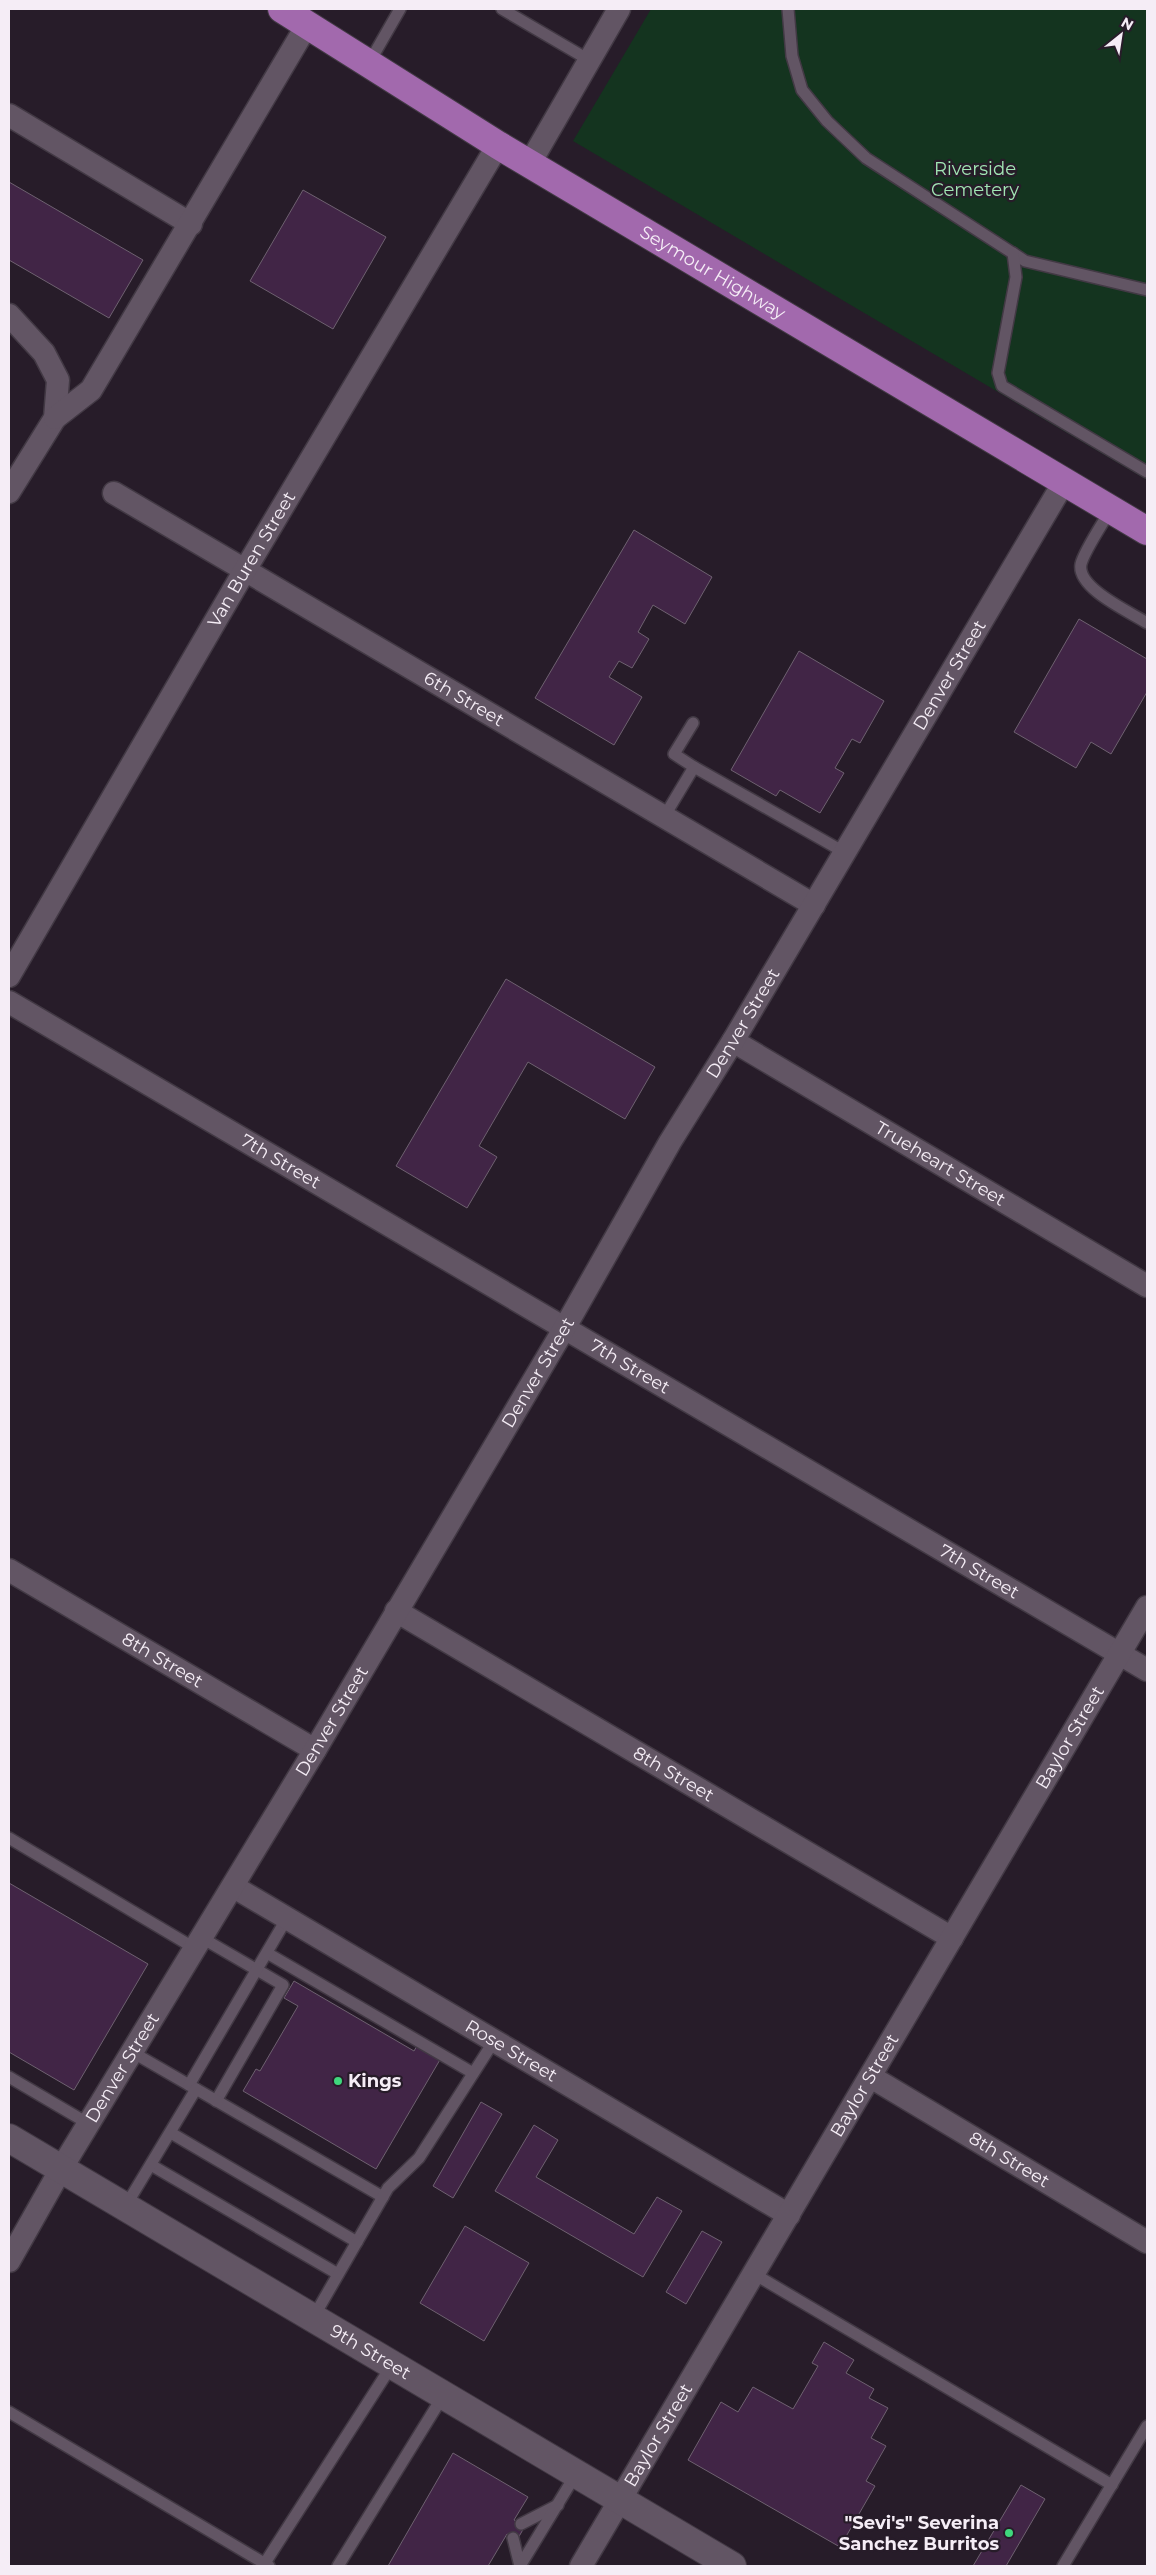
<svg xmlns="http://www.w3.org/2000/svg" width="1156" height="2575" viewBox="0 0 1156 2575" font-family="Montserrat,sans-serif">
<rect width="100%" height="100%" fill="#271c29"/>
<!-- green -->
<polygon fill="#14341f" points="651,9 1147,9 1147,480 573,141"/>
<!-- building -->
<g fill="#412546" stroke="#6e6170">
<polygon points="9,182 143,260 109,318 9,260"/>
<polygon points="303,190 386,237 333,329 250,281"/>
<polygon points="634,530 712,577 685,624 653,605 638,632 649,639 632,668 619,661 609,677 642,697 614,745 535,698"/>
<polygon points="1079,619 1147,659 1147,692 1111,754 1091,742 1076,768 1014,732"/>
<polygon points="799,651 884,701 860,743 852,739 835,768 844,773 820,813 780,790 776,796 731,770"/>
<polygon points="506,979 655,1067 625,1119 528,1062 479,1146 497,1157 467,1208 396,1166"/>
<polygon points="9,1883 148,1964 74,2090 9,2052"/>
<polygon points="294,1981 414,2051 418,2044 441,2058 376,2169 243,2091 256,2069 260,2071 298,2006 284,1998"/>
<polygon points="481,2102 502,2114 453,2198 433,2186"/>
<polygon points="534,2125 558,2140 536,2177 634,2234 657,2197 682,2211 643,2277 495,2191"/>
<polygon points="465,2226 529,2263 484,2341 420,2303"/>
<polygon points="702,2231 722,2242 686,2304 666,2292"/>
<polygon points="824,2342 854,2360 846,2373 874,2389 869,2398 888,2408 871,2438 886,2446 866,2481 875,2486 840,2547 688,2460 721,2402 738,2412 753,2387 793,2409 818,2366 812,2363"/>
<polygon points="453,2453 528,2497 514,2520 525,2526 517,2540 507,2534 488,2566 388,2566"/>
<polygon points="1021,2485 1045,2499 1006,2566 973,2566"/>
</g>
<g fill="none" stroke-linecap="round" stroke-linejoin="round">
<defs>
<g id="lane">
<polyline points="502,9 589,60"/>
<polyline points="788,9 792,56 802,90 827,121 866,158 1025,261 1147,290"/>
<polyline points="369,63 400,9"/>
<polyline points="1013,253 1016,277 998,373 1002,386 1147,472"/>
<path d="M 1111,509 C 1103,523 1084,551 1081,564 C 1076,588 1130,612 1147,623"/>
<polyline points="693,723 674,754 694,767"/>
<polyline points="664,817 694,767 844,852"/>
<polyline points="9,1838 196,1949"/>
<polyline points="202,1938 283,1985 216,2101"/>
<polyline points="267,1953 473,2073"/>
<polyline points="132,2052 383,2197"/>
<polyline points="9,2077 89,2124"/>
<polyline points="189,2085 287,1918"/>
<polyline points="171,2133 357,2242"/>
<polyline points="151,2165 338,2274"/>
<polyline points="125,2207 196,2089"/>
<polyline points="754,2274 1112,2485"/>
<polyline points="313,2318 388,2188 419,2158 494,2041"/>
<polyline points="9,2412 269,2566"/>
<polyline points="521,2524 558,2505"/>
<polyline points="513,2538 520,2566"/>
<polyline points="263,2566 392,2365"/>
<polyline points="338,2566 443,2396"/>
<polyline points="520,2566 576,2474"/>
<polyline points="1063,2566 1147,2426"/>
</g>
<g id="street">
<polyline points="9,115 191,224"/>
<polyline points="530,163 619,9"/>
<polyline points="9,315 44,353 58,380 55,418 9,492"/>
<polyline points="55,418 91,390 307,25"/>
<path id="s1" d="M 114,493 L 814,905"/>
<path id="s2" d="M 9,976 L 245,570 L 498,145"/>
<path id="s3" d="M 9,1002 L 1147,1670"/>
<path id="s4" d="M 733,1041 L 1147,1286"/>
<path id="s5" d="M 9,1570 L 315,1750"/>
<path id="s6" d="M 396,1611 L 952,1938"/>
<path id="s7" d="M 234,1887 L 789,2215"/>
<path id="s8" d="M 871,2077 L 1147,2242"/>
<path id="s9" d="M 9,2261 L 61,2169 L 315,1750 L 564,1329 L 670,1142 L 733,1041 L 1064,482"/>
<path id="s10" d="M 581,2566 L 1147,1607"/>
</g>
<g id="secondary">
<path id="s11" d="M 9,2138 L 732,2566"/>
</g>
<g id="primary">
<path id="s12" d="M 282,9 L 498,145 L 1147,531"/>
</g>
</defs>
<!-- lane casing -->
<use href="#lane" stroke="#423944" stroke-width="14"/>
<!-- street casing -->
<use href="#street" stroke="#423944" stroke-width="25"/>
<!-- secondary casing -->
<use href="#secondary" stroke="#423944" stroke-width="30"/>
<!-- primary casing -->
<use href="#primary" stroke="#423944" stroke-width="30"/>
<!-- lane -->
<use href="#lane" stroke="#625564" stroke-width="11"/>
<!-- street -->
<use href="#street" stroke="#625564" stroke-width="22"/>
<!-- secondary -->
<use href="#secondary" stroke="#625564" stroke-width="28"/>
<!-- primary -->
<use href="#primary" stroke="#a269ad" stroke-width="28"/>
</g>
<!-- markers -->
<g fill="#3fd77d" stroke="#271c29" stroke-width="2">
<circle cx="338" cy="2081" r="5"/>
<circle cx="1009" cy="2533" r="5"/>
</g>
<g text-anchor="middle" stroke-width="4.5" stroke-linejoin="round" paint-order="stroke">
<!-- park labels -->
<g font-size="18" fill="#a1e6b4" stroke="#271c29">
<text x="975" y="175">Riverside<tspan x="975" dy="21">Cemetery</tspan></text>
</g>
<!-- street labels -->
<g font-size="18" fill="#f5edf6" stroke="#271c29">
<text dy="6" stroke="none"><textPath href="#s12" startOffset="505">Seymour Highway</textPath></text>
<text dy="6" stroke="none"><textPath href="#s2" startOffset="482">Van Buren Street</textPath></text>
<text dy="6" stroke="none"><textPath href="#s9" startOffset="1844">Denver Street</textPath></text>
<text dy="6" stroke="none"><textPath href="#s1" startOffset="406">6th Street</textPath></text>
<text dy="6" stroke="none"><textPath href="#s9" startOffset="1439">Denver Street</textPath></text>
<text dy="6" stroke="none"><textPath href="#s3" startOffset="315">7th Street</textPath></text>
<text dy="6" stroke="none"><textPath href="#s4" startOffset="241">Trueheart Street</textPath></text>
<text dy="6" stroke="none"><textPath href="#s3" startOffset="720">7th Street</textPath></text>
<text dy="6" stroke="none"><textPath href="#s9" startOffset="1034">Denver Street</textPath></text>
<text dy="6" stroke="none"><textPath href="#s3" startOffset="1125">7th Street</textPath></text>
<text dy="6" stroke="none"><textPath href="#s5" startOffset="178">8th Street</textPath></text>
<text dy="6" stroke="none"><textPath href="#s9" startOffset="629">Denver Street</textPath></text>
<text dy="6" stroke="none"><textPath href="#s10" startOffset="962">Baylor Street</textPath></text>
<text dy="6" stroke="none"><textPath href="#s6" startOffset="322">8th Street</textPath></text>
<text dy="6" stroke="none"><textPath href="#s7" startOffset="322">Rose Street</textPath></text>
<text dy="6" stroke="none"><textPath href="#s9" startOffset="224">Denver Street</textPath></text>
<text dy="6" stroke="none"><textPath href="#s10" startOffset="558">Baylor Street</textPath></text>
<text dy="6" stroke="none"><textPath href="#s8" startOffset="161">8th Street</textPath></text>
<text dy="6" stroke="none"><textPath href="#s11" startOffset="420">9th Street</textPath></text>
<text dy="6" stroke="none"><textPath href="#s10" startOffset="152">Baylor Street</textPath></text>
</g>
<!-- poi labels -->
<g font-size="18" font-weight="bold" fill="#f5edf6" stroke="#271c29" text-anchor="start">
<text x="348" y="2087">Kings</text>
<text x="999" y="2529" text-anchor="end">"Sevi's" Severina<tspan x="999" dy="21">Sanchez Burritos</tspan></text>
</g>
</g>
<!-- border -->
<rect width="1156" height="2575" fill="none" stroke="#f5edf6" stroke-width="20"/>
<!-- north arrow -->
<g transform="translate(1121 35) rotate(30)" stroke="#271c29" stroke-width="4" paint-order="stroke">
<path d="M0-4L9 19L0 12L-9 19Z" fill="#f5edf6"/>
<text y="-8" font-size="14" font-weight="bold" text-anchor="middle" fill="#f5edf6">N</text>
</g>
</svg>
